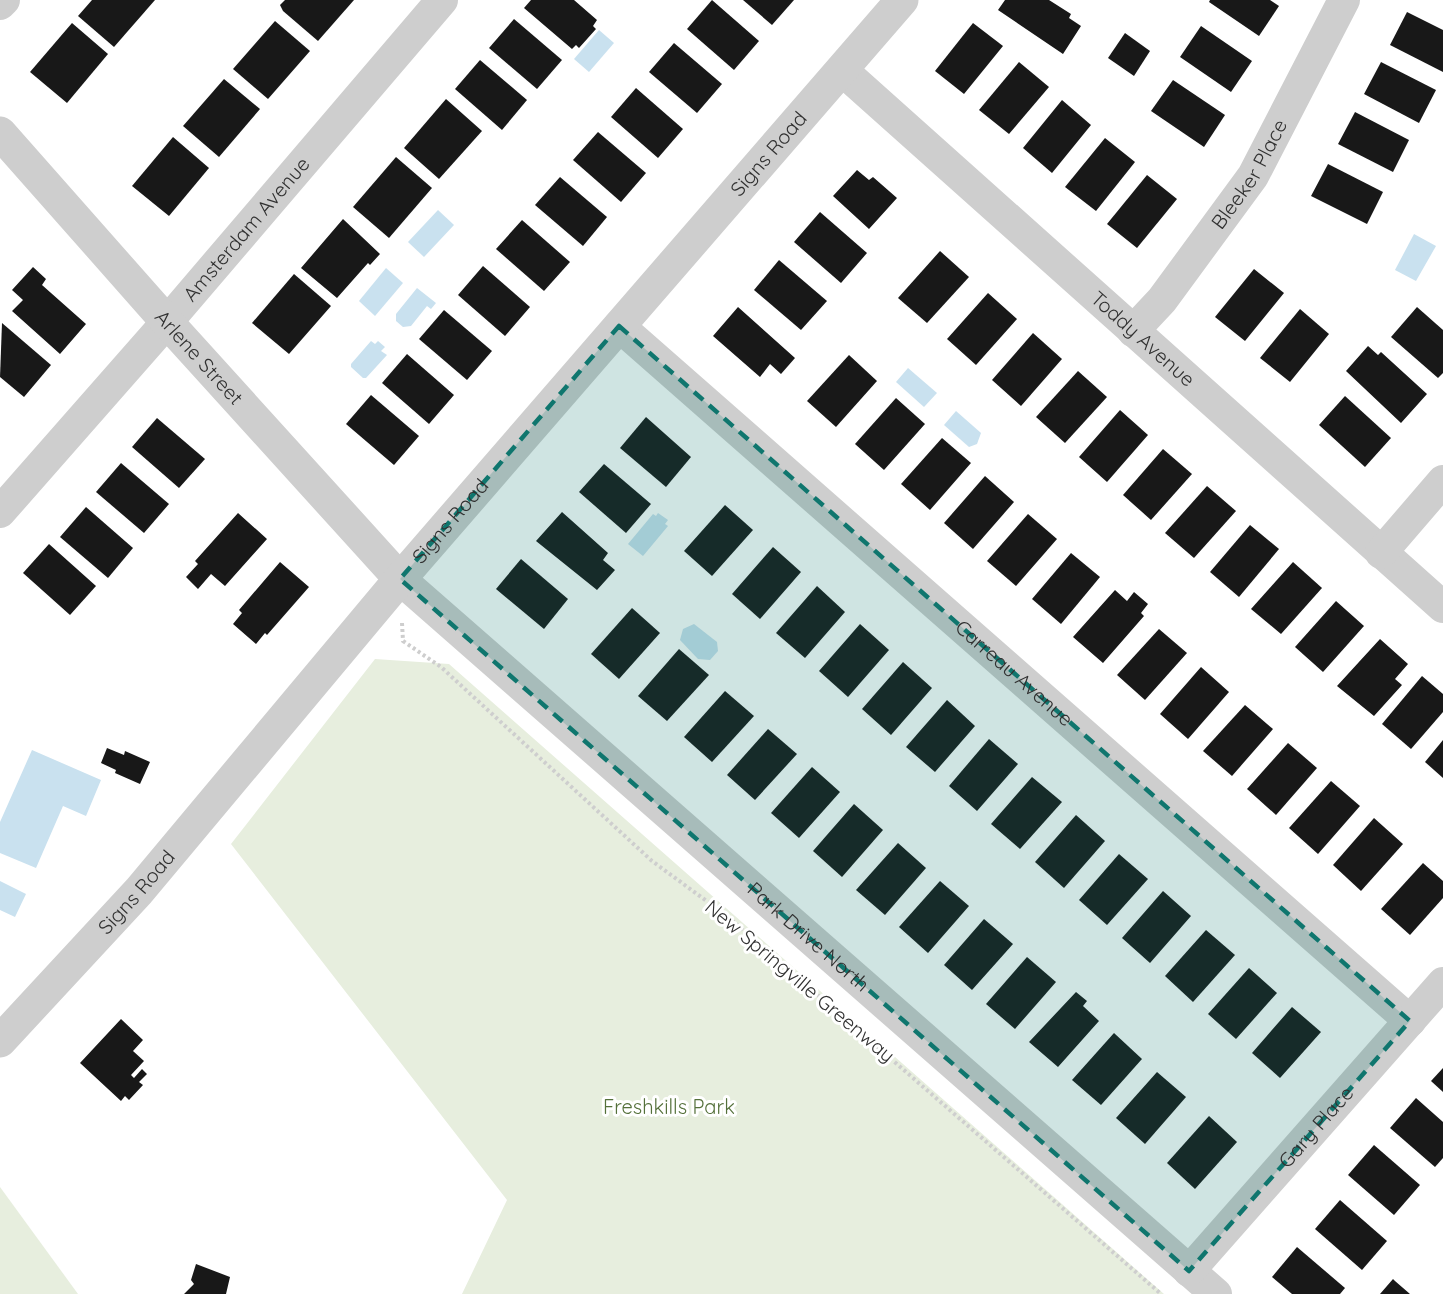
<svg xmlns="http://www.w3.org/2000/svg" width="1443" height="1294" viewBox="0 0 1443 1294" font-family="Quicksand,sans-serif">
<rect width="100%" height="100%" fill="#fff"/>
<!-- green -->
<g fill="#e7eede">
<polygon points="375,659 449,664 1164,1294 462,1294 507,1200 231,844"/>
<polygon points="0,1187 78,1294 0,1294"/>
</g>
<!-- water -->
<g fill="#c9e1ef">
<polygon points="599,30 614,43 589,72 574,59"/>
<polygon points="438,210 454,225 424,257 408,242"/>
<polygon points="1414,234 1436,246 1416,281 1395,270"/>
<polygon points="386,268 403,283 375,316 359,301"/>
<polygon points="417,288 436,303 431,309 427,306 411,326 403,327 396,321 396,314"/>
<polygon points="371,341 375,344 378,341 385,347 381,351 387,355 366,378 363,378 351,367 351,364"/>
<polygon points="908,368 937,393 924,407 896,382"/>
<polygon points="956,411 981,433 977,444 969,447 944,425"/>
<polygon points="658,513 668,520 665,524 668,526 643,556 628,544 653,514 656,516"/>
<polygon points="694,624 717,642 718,651 710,660 698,659 680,640 683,629"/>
<polygon points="32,750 101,780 86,816 63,806 36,868 0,853 0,822"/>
<polygon points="0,881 26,894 15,917 0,910"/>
</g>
<!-- building -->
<g fill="#181818">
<polygon points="92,0 155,0 114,47 78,16"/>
<polygon points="285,0 354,0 318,41 283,11 280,5"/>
<polygon points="531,0 574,0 597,20 593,26 596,29 579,48 576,45 572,49 524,8"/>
<polygon points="712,0 759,41 734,70 687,29"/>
<polygon points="743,0 794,0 772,25"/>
<polygon points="1005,0 1049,0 1071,14 1069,18 1081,26 1063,54 998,10"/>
<polygon points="1210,0 1270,0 1279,6 1259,36 1209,2"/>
<polygon points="1407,12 1443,30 1443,72 1390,45"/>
<polygon points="514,19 562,60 537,89 489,48"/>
<polygon points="275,21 310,51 268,99 233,69"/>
<polygon points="72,23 108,54 67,103 30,72"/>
<polygon points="973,23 1003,46 964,94 935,71"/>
<polygon points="1201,26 1252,61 1231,92 1180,57"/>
<polygon points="1125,33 1150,51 1134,76 1108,58"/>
<polygon points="674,43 722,84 697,113 649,72"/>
<polygon points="480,60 527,100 502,130 455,89"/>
<polygon points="1019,62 1049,87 1009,134 979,110"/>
<polygon points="1381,62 1436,90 1419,123 1364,94"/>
<polygon points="224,79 260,109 219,157 183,126"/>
<polygon points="1173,80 1225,115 1204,147 1151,111"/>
<polygon points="636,88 683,129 658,158 611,117"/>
<polygon points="446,99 482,131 439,179 404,148"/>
<polygon points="1062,100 1091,125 1052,173 1023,148"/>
<polygon points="1355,112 1409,140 1393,172 1338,144"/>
<polygon points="598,132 646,173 621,202 573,160"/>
<polygon points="173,137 209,168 169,216 132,186"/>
<polygon points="1105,138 1135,162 1096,211 1065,187"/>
<polygon points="396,157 432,188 389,238 353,207"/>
<polygon points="1328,164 1383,192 1367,224 1311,196"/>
<polygon points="857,170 869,180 873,177 897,198 869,229 833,196"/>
<polygon points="1147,175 1177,199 1137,248 1107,224"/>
<polygon points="560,177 607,217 583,246 535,205"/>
<polygon points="820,212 867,253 841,283 794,242"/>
<polygon points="343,219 380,254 370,265 368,263 337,298 301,268"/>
<polygon points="522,220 570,262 544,291 496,249"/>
<polygon points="940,251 969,277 927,323 898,298"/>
<polygon points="779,260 827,301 801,330 754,290"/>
<polygon points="483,266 530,307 505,336 458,295"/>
<polygon points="33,267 46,279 42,285 86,324 60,354 12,311 23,300 12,290"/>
<polygon points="1254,269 1284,293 1245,341 1215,317"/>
<polygon points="294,274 331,306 289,354 252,323"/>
<polygon points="988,293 1017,319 976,365 947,339"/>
<polygon points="738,307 795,358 781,374 770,364 760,377 713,336"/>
<polygon points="1417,307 1443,330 1443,373 1438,378 1391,337"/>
<polygon points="1300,309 1329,334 1290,382 1260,358"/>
<polygon points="444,310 492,351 467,380 419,339"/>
<polygon points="2,323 51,365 24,397 0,377"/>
<polygon points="1033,333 1062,359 1021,406 992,380"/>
<polygon points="1368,346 1378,355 1381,352 1427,394 1401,423 1346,371"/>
<polygon points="407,354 454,395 429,424 382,383"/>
<polygon points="849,355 877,381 836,427 807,401"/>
<polygon points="1078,371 1107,397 1065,443 1036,417"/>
<polygon points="371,395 419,436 394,465 346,424"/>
<polygon points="1345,396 1391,438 1365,467 1319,425"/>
<polygon points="896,398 925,424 884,470 855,444"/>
<polygon points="1120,410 1148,435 1107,482 1079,457"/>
<polygon points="646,417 691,457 666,487 620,448"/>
<polygon points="157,418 205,459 179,488 132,447"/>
<polygon points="942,438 971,463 930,510 901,484"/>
<polygon points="1163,449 1192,474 1151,520 1123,495"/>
<polygon points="121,463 169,504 144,533 96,492"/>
<polygon points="604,464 651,504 626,533 579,492"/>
<polygon points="985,476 1014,502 973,549 944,523"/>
<polygon points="1207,486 1236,511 1194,558 1165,533"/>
<polygon points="725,505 753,530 712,576 684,551"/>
<polygon points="86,507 133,548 108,578 60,537"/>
<polygon points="562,512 608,553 603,560 615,570 597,590 536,541"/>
<polygon points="238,513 267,539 225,586 211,574 198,589 186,577 198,564 195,561"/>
<polygon points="1028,514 1057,539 1016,586 987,561"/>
<polygon points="1250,525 1279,549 1239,597 1210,572"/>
<polygon points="49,544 96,586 70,615 23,573"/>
<polygon points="773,547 801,572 760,619 732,594"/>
<polygon points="1071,553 1100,577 1061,624 1032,599"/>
<polygon points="521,559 568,599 544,629 496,589"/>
<polygon points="280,562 309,587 267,635 265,633 256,644 233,624 242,613 239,610"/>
<polygon points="1293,562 1322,588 1281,634 1251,609"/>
<polygon points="817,586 845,612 805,658 776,633"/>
<polygon points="1115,590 1127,601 1134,592 1148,604 1141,613 1144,616 1103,663 1073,637"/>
<polygon points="1336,601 1364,626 1323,672 1295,647"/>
<polygon points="632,608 660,633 619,679 591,654"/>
<polygon points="860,624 889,650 848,697 819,671"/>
<polygon points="1159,629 1187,653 1145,700 1117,675"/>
<polygon points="1380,639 1408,664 1395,679 1402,685 1374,716 1337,686"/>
<polygon points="679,649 709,675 667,721 638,696"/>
<polygon points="903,662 932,688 891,735 862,709"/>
<polygon points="1201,667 1229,692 1188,739 1160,714"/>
<polygon points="1422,676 1443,694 1443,712 1411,749 1382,724"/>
<polygon points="725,691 754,716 712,762 684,737"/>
<polygon points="947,700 975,726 935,772 906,747"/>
<polygon points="1245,705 1273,729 1232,776 1203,751"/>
<polygon points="768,729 797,754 755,800 727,775"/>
<polygon points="989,739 1018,764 977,811 949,786"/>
<polygon points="1443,740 1443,778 1425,762"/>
<polygon points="1288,743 1317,768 1276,815 1247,789"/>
<polygon points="107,748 124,755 125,751 150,762 140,784 115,773 116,770 101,763"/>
<polygon points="812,767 840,792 799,838 771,813"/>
<polygon points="1032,777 1062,802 1020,849 991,824"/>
<polygon points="1331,781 1360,806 1318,854 1289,828"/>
<polygon points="854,804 883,830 842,877 813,851"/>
<polygon points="1076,815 1105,841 1064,888 1035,862"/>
<polygon points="1374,818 1403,844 1361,891 1333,865"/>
<polygon points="898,843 926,868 885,915 856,890"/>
<polygon points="1119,854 1148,879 1107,925 1079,900"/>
<polygon points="1423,863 1443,881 1443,898 1410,935 1381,909"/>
<polygon points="940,881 969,906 928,953 899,927"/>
<polygon points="1163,891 1191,916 1150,963 1122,938"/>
<polygon points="984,919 1013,944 972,990 944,965"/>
<polygon points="1206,930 1235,955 1193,1002 1165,976"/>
<polygon points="1027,957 1056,982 1015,1029 986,1004"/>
<polygon points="1249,968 1277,993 1236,1039 1208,1014"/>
<polygon points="1076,992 1087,1001 1083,1006 1099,1021 1058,1067 1029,1042"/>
<polygon points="1292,1007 1321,1032 1280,1078 1252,1053"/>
<polygon points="121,1019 143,1040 133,1051 144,1061 131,1075 134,1078 142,1069 147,1074 139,1082 143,1085 129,1100 125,1096 121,1101 80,1063"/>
<polygon points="1114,1033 1142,1059 1101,1105 1072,1080"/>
<polygon points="1443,1068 1443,1092 1431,1081"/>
<polygon points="1157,1072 1186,1097 1145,1144 1116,1118"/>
<polygon points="1416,1098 1443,1122 1443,1158 1435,1167 1390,1128"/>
<polygon points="1209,1116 1237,1142 1195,1189 1167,1163"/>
<polygon points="1374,1145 1420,1185 1394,1215 1348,1175"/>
<polygon points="1340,1200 1387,1241 1362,1270 1315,1229"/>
<polygon points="1297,1247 1345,1288 1340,1294 1292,1294 1272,1277"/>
<polygon points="196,1264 230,1277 226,1294 184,1294 194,1284 191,1280"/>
<polygon points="1393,1279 1395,1281 1410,1294 1380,1294"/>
</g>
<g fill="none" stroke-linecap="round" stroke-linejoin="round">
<!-- path -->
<polyline stroke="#cecece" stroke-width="4" stroke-dasharray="3 3" stroke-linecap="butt" points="402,623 403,641 441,667 652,861 727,916 1161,1294"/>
<!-- minor -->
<g stroke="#cecece" stroke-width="32">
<polyline points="0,4 4,0"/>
<path id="s1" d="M 843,71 L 1443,607"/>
<path id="s2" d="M 619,326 L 1410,1021"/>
<path id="s3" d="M 1133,331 L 1162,300 L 1253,176 L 1344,0"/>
<path id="s4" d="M 0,512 L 167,322 L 442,0"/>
<polyline points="1381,553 1443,481"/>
<path id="s5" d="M 400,579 L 1216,1294"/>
<path id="s6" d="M 1189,1271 L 1443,983"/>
</g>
<!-- tertiary -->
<g stroke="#cecece" stroke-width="33">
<path id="s7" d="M 0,133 L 167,322 L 400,579"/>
<path id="s8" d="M 0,1041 L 139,891 L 400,579 L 902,0"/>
</g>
</g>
<!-- marked area -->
<path fill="#0f766e" fill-opacity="0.2" stroke="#0f766e" stroke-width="4.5" stroke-dasharray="12 8" stroke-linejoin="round" d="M 619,326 L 1410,1021 L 1189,1271 L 400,579 Z"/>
<g text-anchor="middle" stroke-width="6" stroke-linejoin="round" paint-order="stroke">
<!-- street labels -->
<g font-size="20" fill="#313131" stroke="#fff">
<text dy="7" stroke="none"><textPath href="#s8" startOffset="1174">Signs Road</textPath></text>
<text dy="7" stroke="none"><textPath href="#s3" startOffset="196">Bleeker Place</textPath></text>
<text dy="7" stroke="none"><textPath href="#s4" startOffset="375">Amsterdam Avenue</textPath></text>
<text dy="7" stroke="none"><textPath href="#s1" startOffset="402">Toddy Avenue</textPath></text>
<text dy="7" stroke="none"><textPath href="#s7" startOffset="300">Arlene Street</textPath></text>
<text dy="7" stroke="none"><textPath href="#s8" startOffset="688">Signs Road</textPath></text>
<text dy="7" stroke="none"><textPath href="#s2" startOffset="526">Carreau Avenue</textPath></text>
<text dy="7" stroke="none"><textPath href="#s8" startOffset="202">Signs Road</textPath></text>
<text dy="7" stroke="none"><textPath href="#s5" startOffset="543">Park Drive North</textPath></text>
<text transform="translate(800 981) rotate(40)" y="7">New Springville Greenway</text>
<text dy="7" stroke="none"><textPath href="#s6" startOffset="192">Gary Place</textPath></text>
</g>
<!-- park labels -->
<g font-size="20" fill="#54703a" stroke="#fff">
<text x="669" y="1114">Freshkills Park</text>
</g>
</g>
</svg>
